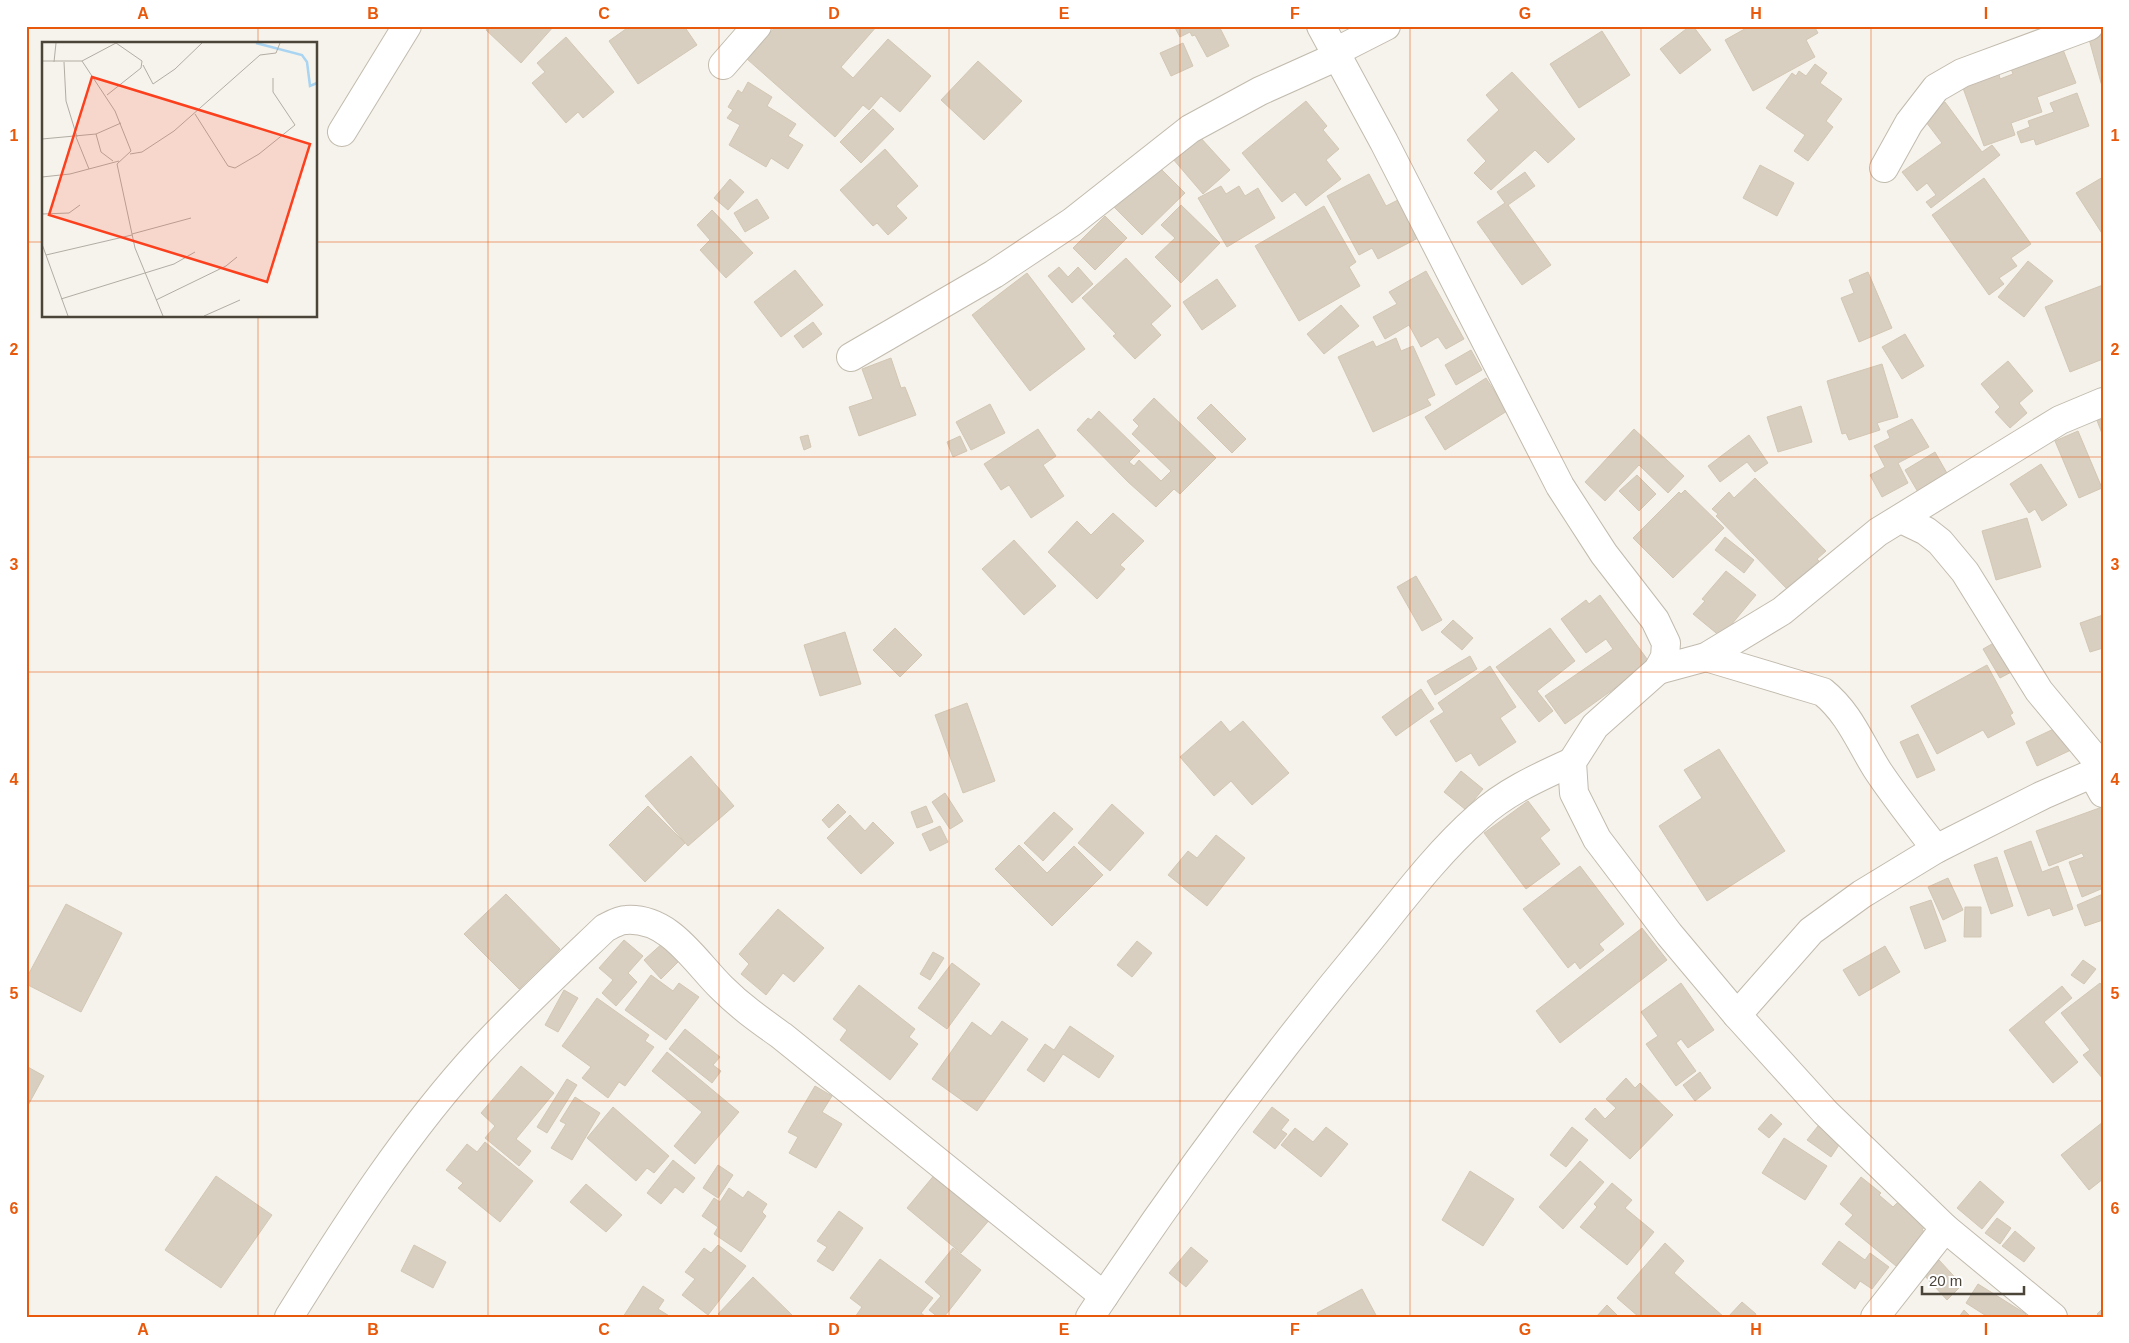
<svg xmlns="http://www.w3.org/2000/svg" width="2129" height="1343" viewBox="0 0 2129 1343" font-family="Helvetica,sans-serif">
<rect width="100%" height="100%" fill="#f6f3ec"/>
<!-- building -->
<g fill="#d8cfc1" stroke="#d3c7b4">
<polygon points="489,26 554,26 521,63 486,30"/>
<polygon points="630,26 684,26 697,45 638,84 609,41"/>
<polygon points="776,26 877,26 841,67 853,78 888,39 931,76 900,112 881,96 869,110 863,105 835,137 747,59"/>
<polygon points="1174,26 1219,26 1229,46 1207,57 1195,35 1192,36 1190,32 1180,37"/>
<polygon points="1690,26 1693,26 1711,50 1680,74 1660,49"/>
<polygon points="1750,26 1814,26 1818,33 1806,40 1815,57 1753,91 1725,40"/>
<polygon points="1602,31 1630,75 1579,108 1550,64"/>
<polygon points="2103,35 2103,90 2089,39"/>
<polygon points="566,37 614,92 583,118 578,112 566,123 532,83 545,72 537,63"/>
<polygon points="1183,43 1193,66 1171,76 1160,53"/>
<polygon points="2062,47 2076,83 2037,97 2042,112 2011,123 2015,135 1984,146 1963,88 1999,74 2000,79 2013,74 2010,66"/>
<polygon points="978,61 1022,101 984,140 941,100"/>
<polygon points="1815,64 1827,73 1820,83 1842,99 1826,121 1833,127 1808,161 1794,151 1805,135 1766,108 1792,73 1796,76 1799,71 1806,76"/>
<polygon points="1512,72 1575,139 1548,163 1535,150 1491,190 1474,173 1486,161 1467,140 1499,110 1486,95"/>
<polygon points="748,82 772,97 767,106 796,124 788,136 803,145 788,169 771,158 766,167 729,145 740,125 727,118 733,110 728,107 738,90 742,93"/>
<polygon points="2077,93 2089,126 2036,145 2034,139 2021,143 2017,132 2030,127 2028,121 2054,112 2050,103"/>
<polygon points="1306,101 1327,126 1323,130 1339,149 1326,160 1341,179 1306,206 1295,192 1282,202 1242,153"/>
<polygon points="1945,102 1982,152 1992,145 2000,155 1931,208 1926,202 1936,195 1927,183 1917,191 1902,172 1942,143 1923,118"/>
<polygon points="873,109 894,129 861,163 840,142"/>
<polygon points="1199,136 1230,170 1203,194 1173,159"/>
<polygon points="885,149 918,186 896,206 907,218 888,235 877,223 873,226 840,190"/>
<polygon points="1156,164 1185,193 1142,235 1113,206"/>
<polygon points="1760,165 1794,183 1777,216 1743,198"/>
<polygon points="1525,172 1535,186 1508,205 1551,265 1522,285 1477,222 1505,203 1497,192"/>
<polygon points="1369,174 1386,206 1398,200 1418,238 1378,259 1372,248 1359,255 1327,196"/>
<polygon points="2103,177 2103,235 2076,193"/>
<polygon points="1984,178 2031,244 2011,258 2017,266 1999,278 2004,284 1989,295 1932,215"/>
<polygon points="730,179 744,192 728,210 714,198"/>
<polygon points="1221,186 1226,194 1239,186 1245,196 1258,188 1275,218 1227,247 1198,198"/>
<polygon points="757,199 769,218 745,232 734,213"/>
<polygon points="1181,205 1220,243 1181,283 1155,257 1175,238 1161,225"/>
<polygon points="1324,206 1356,262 1349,267 1360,286 1299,321 1255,246"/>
<polygon points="712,210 753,253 726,278 700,250 710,240 697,225"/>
<polygon points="1105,216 1127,238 1095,270 1073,248"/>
<polygon points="1126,258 1171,306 1151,324 1161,335 1135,359 1113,336 1116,334 1082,298"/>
<polygon points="2028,261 2053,281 2024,317 1998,297"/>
<polygon points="1059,267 1068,277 1078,267 1093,284 1072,303 1048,276"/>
<polygon points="795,270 823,305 781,337 754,302"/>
<polygon points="1426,271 1464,339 1446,349 1438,337 1421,347 1409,325 1385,339 1373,317 1397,304 1389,292"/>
<polygon points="1868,272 1892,328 1859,342 1841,298 1854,293 1849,280"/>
<polygon points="1027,273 1085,349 1030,391 972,315"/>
<polygon points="1217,279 1236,306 1202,330 1183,302"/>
<polygon points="2103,285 2103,359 2070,372 2045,307"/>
<polygon points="1341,305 1359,326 1324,354 1307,334"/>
<polygon points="813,322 822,334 803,348 794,336"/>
<polygon points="1905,334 1924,366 1902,379 1882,347"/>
<polygon points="1396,338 1401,351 1413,346 1435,395 1427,399 1431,405 1373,432 1338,357 1373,341 1376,347"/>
<polygon points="1471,350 1482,370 1456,385 1445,365"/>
<polygon points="891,358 901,388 905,387 916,415 859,436 849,407 873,399 862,369"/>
<polygon points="2008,361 2033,391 2019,403 2027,413 2010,428 1995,412 2000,407 1981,384"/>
<polygon points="1882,364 1898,417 1877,423 1880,430 1849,440 1846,433 1842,434 1827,381"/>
<polygon points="1486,378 1507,411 1445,450 1425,417"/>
<polygon points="1154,398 1216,458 1180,494 1174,489 1156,507 1128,482 1077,430 1088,418 1091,420 1099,411 1140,451 1129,462 1134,466 1139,460 1161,481 1171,471 1132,434 1139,426 1133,420"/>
<polygon points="990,404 1005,433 971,450 956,422"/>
<polygon points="1211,404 1246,439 1232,453 1197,418"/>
<polygon points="1801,406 1812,442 1778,452 1767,417"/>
<polygon points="2103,415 2103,436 2096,418"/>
<polygon points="1912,419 1929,447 1898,463 1908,483 1882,497 1870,475 1885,467 1874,446 1890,438 1887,431"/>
<polygon points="1038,429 1056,456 1043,465 1064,496 1031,518 1009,485 1001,490 984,464"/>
<polygon points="1634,429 1684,476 1668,493 1639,465 1605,501 1585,482"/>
<polygon points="2078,431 2102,488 2079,498 2055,441"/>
<polygon points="808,435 811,447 804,450 800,437"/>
<polygon points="1749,435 1768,463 1755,472 1747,462 1720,482 1708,466"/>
<polygon points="960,436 967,451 953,457 947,442"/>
<polygon points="1935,452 1952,482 1922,499 1905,470"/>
<polygon points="2041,464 2067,505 2042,521 2035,509 2029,513 2010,484"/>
<polygon points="1637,475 1656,494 1639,511 1619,491"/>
<polygon points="1755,478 1826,551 1817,559 1825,567 1799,593 1791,585 1787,589 1716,516 1718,514 1712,509 1729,492 1734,498"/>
<polygon points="1685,490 1724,528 1673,578 1633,538 1679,492 1681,494"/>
<polygon points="1113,513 1144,541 1120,565 1125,569 1097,599 1048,552 1077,521 1091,535"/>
<polygon points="2027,518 2041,567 1996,580 1982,531"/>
<polygon points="1725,537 1754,560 1744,573 1715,550"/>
<polygon points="1014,540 1056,586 1024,615 982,569"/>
<polygon points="1726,571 1756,595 1721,637 1693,614 1705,601 1702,599"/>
<polygon points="1416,576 1442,620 1422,631 1397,587"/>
<polygon points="1600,595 1650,663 1565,724 1545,696 1613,649 1606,639 1586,653 1561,619 1586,600 1589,604"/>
<polygon points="2103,615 2103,648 2090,652 2080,623"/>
<polygon points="1453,620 1473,638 1462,650 1441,632"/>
<polygon points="895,628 922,655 900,677 873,650"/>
<polygon points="1550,628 1575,661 1537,691 1553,711 1539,722 1496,667"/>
<polygon points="845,632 861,684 820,696 804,645"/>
<polygon points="1999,640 2017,669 2000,678 1983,649"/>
<polygon points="1470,656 1477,669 1435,695 1427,681"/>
<polygon points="1987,665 2013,713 2010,715 2015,724 1988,738 1983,730 1937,754 1911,706"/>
<polygon points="1490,666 1516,707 1500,718 1516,742 1479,766 1471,753 1456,762 1430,721 1444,712 1438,703"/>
<polygon points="1421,689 1434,709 1396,736 1382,717"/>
<polygon points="967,703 995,781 963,793 935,715"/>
<polygon points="1221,721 1230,732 1243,721 1289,773 1252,805 1231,781 1214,796 1180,757"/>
<polygon points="2060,726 2071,750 2037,766 2026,742"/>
<polygon points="1918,734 1935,770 1917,778 1900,742"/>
<polygon points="1719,749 1785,851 1707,901 1659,826 1702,798 1684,770"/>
<polygon points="691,756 734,806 688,846 645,796"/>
<polygon points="1461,771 1483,789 1466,810 1444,792"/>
<polygon points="945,793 963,821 950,829 932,802"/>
<polygon points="1528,801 1550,830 1540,838 1560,864 1526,889 1484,833"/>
<polygon points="838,804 846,812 829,828 822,820"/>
<polygon points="1112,804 1144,833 1110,871 1078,843"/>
<polygon points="648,806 685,843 645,882 609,845"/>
<polygon points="926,806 933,822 917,828 911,812"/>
<polygon points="2102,807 2103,893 2101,889 2082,897 2069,862 2084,857 2082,853 2049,866 2036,831"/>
<polygon points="1054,812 1073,829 1043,861 1024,843"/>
<polygon points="850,815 865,831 873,822 894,843 861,874 827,838"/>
<polygon points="940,826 948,842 930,851 922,834"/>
<polygon points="1216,835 1245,858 1207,906 1168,875 1188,851 1197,858"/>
<polygon points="2031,841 2042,872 2058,866 2073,909 2053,916 2050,908 2028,916 2004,851"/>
<polygon points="1019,845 1047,873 1074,846 1103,875 1052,926 995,869"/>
<polygon points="1997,857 2013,906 1991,914 1974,865"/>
<polygon points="1580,866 1624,924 1599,944 1604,950 1580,969 1575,962 1568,968 1523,909"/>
<polygon points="1948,878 1963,910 1943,920 1928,887"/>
<polygon points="506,894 560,949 519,989 464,934"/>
<polygon points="2103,894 2103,920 2085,926 2077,905"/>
<polygon points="1931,900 1946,941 1925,949 1910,907"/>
<polygon points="66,904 122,933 81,1012 26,984 26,979"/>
<polygon points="1965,907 1981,907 1981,937 1964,937"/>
<polygon points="778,909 824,948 794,982 783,973 766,995 741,974 749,964 739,954"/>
<polygon points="1642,928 1667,960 1560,1043 1536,1011"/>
<polygon points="624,940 643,956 628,973 637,982 616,1006 602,993 613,980 599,968"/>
<polygon points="665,941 681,959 661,979 644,960"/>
<polygon points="1137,941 1152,953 1132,977 1117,965"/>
<polygon points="1885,946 1900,972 1859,996 1843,970"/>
<polygon points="933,952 944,958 930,980 920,974"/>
<polygon points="2083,960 2096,969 2084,984 2071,975"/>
<polygon points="952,963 980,984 947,1029 918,1008"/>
<polygon points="651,975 673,991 679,983 699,997 666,1040 625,1010"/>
<polygon points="1681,983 1714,1030 1688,1048 1681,1039 1676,1043 1696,1071 1676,1086 1646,1044 1658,1036 1641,1012"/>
<polygon points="2100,983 2103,987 2103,1079 2083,1055 2090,1050 2061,1013"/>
<polygon points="859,985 915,1029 909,1037 918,1044 890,1080 840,1040 847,1030 833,1019"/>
<polygon points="2062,986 2072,998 2044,1022 2078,1062 2053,1083 2009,1030"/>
<polygon points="564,990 578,998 558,1032 545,1025"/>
<polygon points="597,998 649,1035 645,1041 654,1047 625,1086 619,1082 608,1098 582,1078 591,1067 562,1046"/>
<polygon points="1002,1021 1028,1039 977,1111 932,1079 972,1022 991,1036"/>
<polygon points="1070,1026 1114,1056 1099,1078 1063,1054 1044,1082 1027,1070 1045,1044 1054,1050"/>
<polygon points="685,1029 720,1057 713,1065 721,1071 712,1083 669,1049"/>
<polygon points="667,1052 739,1112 695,1164 674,1146 702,1112 652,1071"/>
<polygon points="26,1066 44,1076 26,1109"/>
<polygon points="521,1066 554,1093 516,1139 531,1151 519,1166 485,1138 495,1126 481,1113"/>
<polygon points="1700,1072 1711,1088 1695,1101 1683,1085"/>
<polygon points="1626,1078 1635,1088 1640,1083 1673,1115 1630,1159 1585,1119 1595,1108 1605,1119 1616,1108 1606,1099"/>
<polygon points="567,1079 577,1085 547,1133 537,1127"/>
<polygon points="815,1086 832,1096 822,1112 842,1124 816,1168 789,1153 798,1137 788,1132"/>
<polygon points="575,1097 600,1113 572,1160 551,1148 566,1124 560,1121"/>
<polygon points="613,1107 669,1156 654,1173 647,1168 636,1181 587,1138"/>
<polygon points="1272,1107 1289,1120 1281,1130 1287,1134 1275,1149 1253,1132"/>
<polygon points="1771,1114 1782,1124 1769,1138 1758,1129"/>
<polygon points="2103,1122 2103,1179 2089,1190 2061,1155"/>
<polygon points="1818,1126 1841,1142 1831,1157 1807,1140"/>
<polygon points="1326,1127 1348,1144 1321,1177 1281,1145 1295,1128 1313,1142"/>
<polygon points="1572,1127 1588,1140 1566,1167 1550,1155"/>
<polygon points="1784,1138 1827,1166 1805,1200 1762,1173"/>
<polygon points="485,1142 533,1181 500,1222 458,1188 463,1183 446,1170 467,1144 477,1152"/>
<polygon points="673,1160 695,1178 683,1193 675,1187 661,1204 647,1193"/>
<polygon points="1580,1161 1604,1182 1563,1229 1539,1207"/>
<polygon points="718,1165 733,1175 718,1198 703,1188"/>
<polygon points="1470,1171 1514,1199 1483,1246 1442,1220"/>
<polygon points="936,1173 991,1218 961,1253 907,1208"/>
<polygon points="216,1176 272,1215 221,1288 165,1250"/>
<polygon points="1861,1177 1881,1193 1879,1195 1893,1207 1898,1202 1926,1225 1922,1230 1925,1232 1896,1266 1845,1224 1853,1215 1840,1204"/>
<polygon points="1980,1181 2004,1202 1982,1229 1957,1208"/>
<polygon points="1612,1183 1632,1200 1625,1208 1654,1232 1627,1265 1580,1227 1597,1207 1594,1204"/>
<polygon points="586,1184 622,1215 606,1232 570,1202"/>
<polygon points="729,1188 743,1198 748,1191 767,1204 762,1212 766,1216 741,1252 714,1234 718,1227 702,1216 714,1198 720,1202"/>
<polygon points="839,1211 863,1228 833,1271 817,1261 827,1247 817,1241"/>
<polygon points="1997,1218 2011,1228 2000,1244 1985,1233"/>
<polygon points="2015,1231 2035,1248 2024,1262 2002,1246"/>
<polygon points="1839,1241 1865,1260 1870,1253 1889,1267 1872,1289 1860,1281 1855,1289 1822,1264"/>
<polygon points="1665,1243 1684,1261 1674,1273 1724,1317 1639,1317 1617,1298"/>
<polygon points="414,1245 446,1262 433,1288 401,1271"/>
<polygon points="718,1245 746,1266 708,1315 682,1295 695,1279 685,1272 704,1248 711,1253"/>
<polygon points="1191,1247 1208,1261 1186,1287 1169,1273"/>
<polygon points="953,1248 981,1270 944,1317 938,1317 929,1310 941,1296 925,1282"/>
<polygon points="880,1259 933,1298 921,1313 926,1317 855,1317 862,1307 850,1298"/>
<polygon points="1939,1260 1962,1285 1947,1300 1923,1274"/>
<polygon points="753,1277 792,1315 790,1317 721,1317 718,1314"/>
<polygon points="1978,1284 2026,1314 2023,1317 1988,1317 1966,1303"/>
<polygon points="643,1286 664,1300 658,1309 671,1317 623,1317"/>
<polygon points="1362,1289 1377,1317 1319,1317 1317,1313"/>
<polygon points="1742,1302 1756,1314 1754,1317 1728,1317"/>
<polygon points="1607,1305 1619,1317 1596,1317"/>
<polygon points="2103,1308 2103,1317 2100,1317 2097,1314"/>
<polygon points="1964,1310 1971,1317 1959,1317"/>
</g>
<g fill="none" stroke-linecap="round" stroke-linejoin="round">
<defs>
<g id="minor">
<polyline points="1321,26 1384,142 1560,486 1604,554 1655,620 1666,643 1665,657 1658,670 1595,726 1572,762 1574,793 1597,839 1669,934 1737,1015 1825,1112 1945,1228 2053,1317"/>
<polyline points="1335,52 1386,26"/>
<polyline points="723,65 757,26"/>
<polyline points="342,132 407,26"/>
<polyline points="1884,168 1909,123 1936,88 1962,73 2089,26"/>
<polyline points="851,357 994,274 1072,222 1190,129 1260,91 1338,56"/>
<polyline points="1901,519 1926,531 1940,542 1965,572 2039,691 2103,768"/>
<path d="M 1706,657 L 1823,692 C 1850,714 1860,743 1878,771 C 1896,798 1916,823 1936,849"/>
<polyline points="1658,670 1706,657 1782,611 1878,532 2060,420 2103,402"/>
<polyline points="2092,773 2103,793"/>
<polyline points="1737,1015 1811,931 1862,894 1936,849 2043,795 2103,769"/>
<path d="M 289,1317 C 347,1224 407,1130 481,1050 C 520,1008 563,968 605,928 C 611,925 619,920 626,920 C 670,917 695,962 722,988 C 741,1007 761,1021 782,1036 L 1104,1296"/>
<path d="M 1090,1317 C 1175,1189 1266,1065 1364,947 C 1400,903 1435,855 1478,817 C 1505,792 1539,777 1572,762"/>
<polyline points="1875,1317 1945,1228"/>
</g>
</defs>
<!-- minor casing -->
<use href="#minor" stroke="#c2bbae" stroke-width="30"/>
<!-- minor -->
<use href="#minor" stroke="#fff" stroke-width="28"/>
</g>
<!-- grid -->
<path fill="none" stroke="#e8590c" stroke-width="1" stroke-opacity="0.55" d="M 258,26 L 258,44M 488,26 L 488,1317M 719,26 L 719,1317M 949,26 L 949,1317M 1180,26 L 1180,1317M 1410,26 L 1410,1317M 1641,26 L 1641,1317M 1871,26 L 1871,1317M 26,242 L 44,242M 316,242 L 2103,242M 258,316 L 258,1317M 26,457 L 2103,457M 26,672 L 2103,672M 26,886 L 2103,886M 26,1101 L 2103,1101"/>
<!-- overview -->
<g transform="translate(42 42)">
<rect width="275" height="275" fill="#f6f3ec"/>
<path fill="none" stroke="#a9d4f2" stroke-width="2.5" d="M 214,1 L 260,13 L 265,20 L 268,44 L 275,41"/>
<path fill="none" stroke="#b2ada4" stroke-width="1" d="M 0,19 L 40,19 L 73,69 L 89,109 L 75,122 L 93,206 L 121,274M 40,19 L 74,1 L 100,19 L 99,26 L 65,53M 12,20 L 14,1M 22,20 L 24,59 L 35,95M 101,23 L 111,42 L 133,27 L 160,1M 153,72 L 186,124 L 193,126 L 217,112 L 253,83 L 231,50 L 231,36M 54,92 L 59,110 L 71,119M 34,95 L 47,127M 0,97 L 54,92 L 79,81M 88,112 L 100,110 L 132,89 L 218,13 L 234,11 L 238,1M 0,135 L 28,132 L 77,119M 0,172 L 27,171 L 38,163M 90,192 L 149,176M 0,202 L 26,274M 4,213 L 90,193M 19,257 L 132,222 L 153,210M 114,258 L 184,224 L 195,215M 162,274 L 198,258"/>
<path fill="#fc3f1d" fill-opacity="0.15" stroke="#fc3f1d" stroke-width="2.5" d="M 50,35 L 268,102 L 225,240 L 7,173 Z"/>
<rect width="275" height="275" fill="none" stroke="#4b4439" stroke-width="2.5"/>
</g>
<!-- border -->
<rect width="2129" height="1343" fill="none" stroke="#ffffff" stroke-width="55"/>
<!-- scale -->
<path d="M1922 1286v8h102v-8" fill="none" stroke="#4b4439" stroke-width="2.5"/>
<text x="1929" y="1286" font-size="15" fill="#4b4439" stroke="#ffffff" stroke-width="4" paint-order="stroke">20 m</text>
<rect x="28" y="28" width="2074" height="1288" fill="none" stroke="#e8590c" stroke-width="2"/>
<g font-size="16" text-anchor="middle" font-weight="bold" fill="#e8590c">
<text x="143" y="19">A</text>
<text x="373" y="19">B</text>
<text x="604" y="19">C</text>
<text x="834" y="19">D</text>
<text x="1064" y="19">E</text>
<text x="1295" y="19">F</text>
<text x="1525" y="19">G</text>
<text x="1756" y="19">H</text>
<text x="1986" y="19">I</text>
<text x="14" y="141">1</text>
<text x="2115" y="141">1</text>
<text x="14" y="355">2</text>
<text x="2115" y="355">2</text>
<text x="14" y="570">3</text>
<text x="2115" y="570">3</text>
<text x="14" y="785">4</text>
<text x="2115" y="785">4</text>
<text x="14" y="999">5</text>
<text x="2115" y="999">5</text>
<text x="14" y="1214">6</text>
<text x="2115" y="1214">6</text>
<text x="143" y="1335">A</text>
<text x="373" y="1335">B</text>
<text x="604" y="1335">C</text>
<text x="834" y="1335">D</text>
<text x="1064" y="1335">E</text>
<text x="1295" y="1335">F</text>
<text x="1525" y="1335">G</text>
<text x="1756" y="1335">H</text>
<text x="1986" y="1335">I</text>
</g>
</svg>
